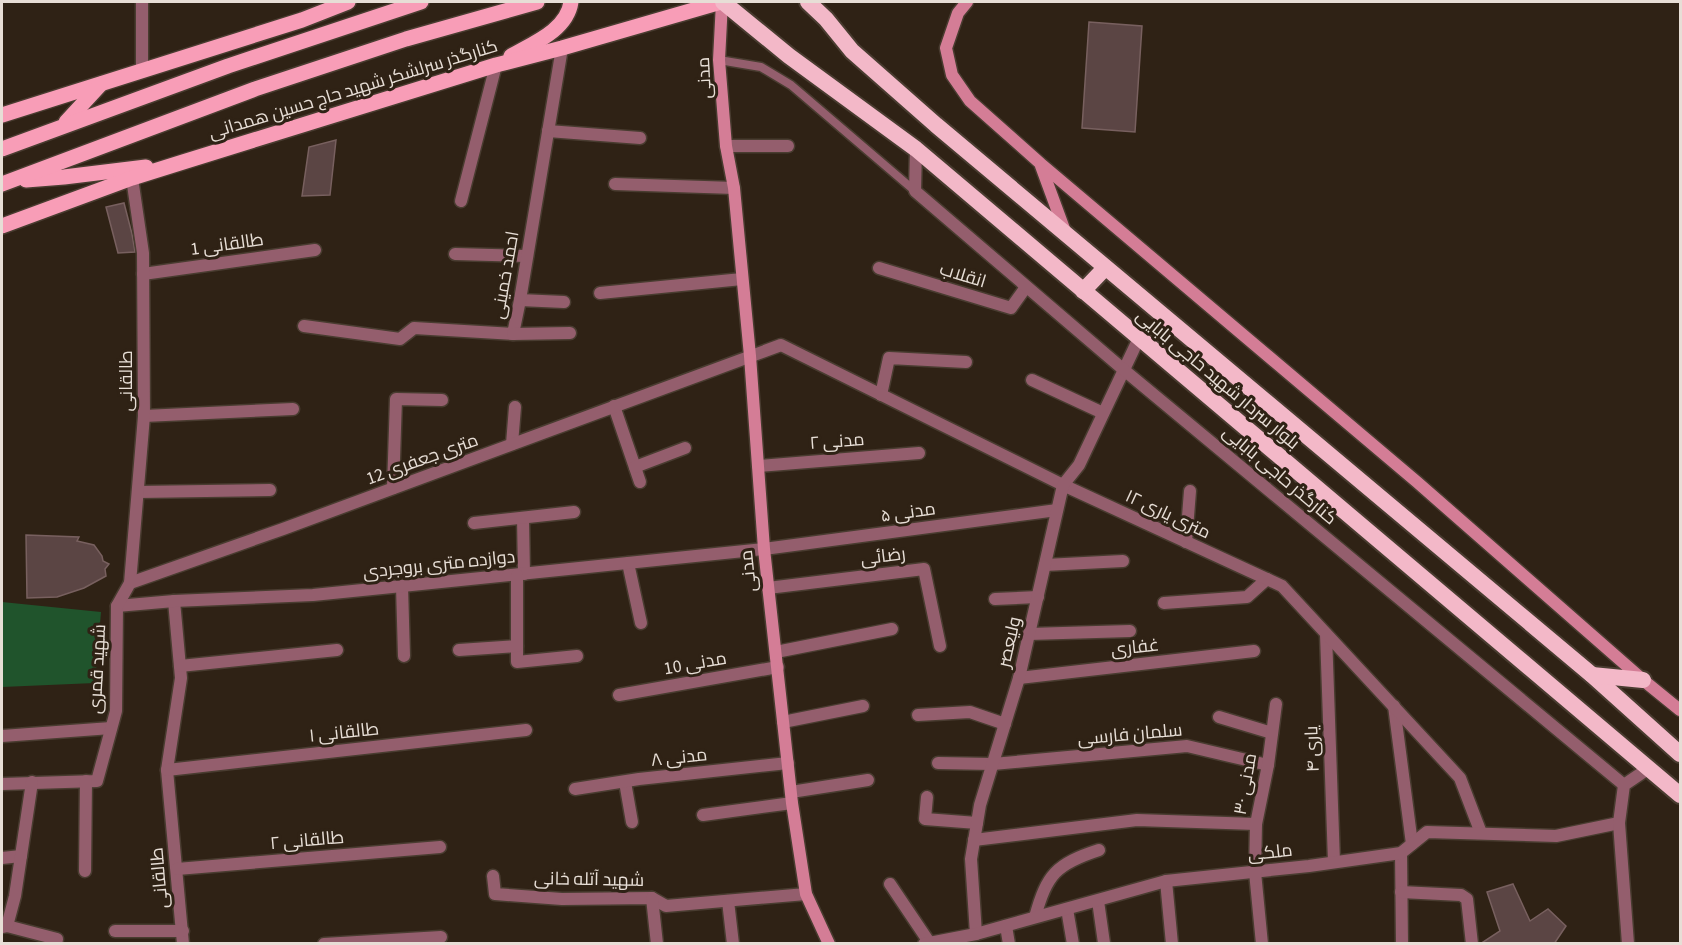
<svg xmlns="http://www.w3.org/2000/svg" width="1682" height="945" viewBox="0 0 1682 945" font-family="'Source Sans 3',Cairo,sans-serif">
<rect width="100%" height="100%" fill="#2f2215"/>
<!-- green -->
<polygon fill="#20542c" points="2,602 101,612 95,683 2,687"/>
<!-- building -->
<g fill="#5b4544" stroke="#78605f" stroke-width="1.5">
<polygon points="1089,22 1142,26 1135,132 1082,128"/>
<polygon points="336,140 330,195 302,196 309,147"/>
<polygon points="124,203 132,234 135,252 118,253 106,207"/>
<polygon points="26,535 79,537 77,541 94,545 102,556 103,561 109,564 105,569 106,576 84,588 57,597 27,598"/>
<polygon points="1513,884 1530,921 1548,909 1566,926 1554,944 1480,944 1500,931 1487,892"/>
</g>
<g fill="none" stroke-linecap="round" stroke-linejoin="round">
<defs>
<polyline id="service" points="719,60 761,67 791,85 915,191"/>
<g id="minor">
<polyline points="142,2 142,71"/>
<polyline points="548,131 640,138"/>
<polyline points="726,146 788,146"/>
<polyline points="615,184 734,188"/>
<polyline points="461,201 496,65"/>
<polyline points="455,254 527,256"/>
<polyline points="879,268 1011,308 1026,287"/>
<polyline points="143,274 315,250"/>
<polyline points="600,293 742,279"/>
<polyline points="520,300 564,302"/>
<polyline points="304,326 400,339 414,328 513,334 520,300 562,48"/>
<polyline points="513,334 570,333"/>
<polyline points="1032,380 1103,413"/>
<polyline points="881,395 889,358 966,362"/>
<polyline points="614,406 640,482"/>
<polyline points="144,416 293,409"/>
<polyline points="512,444 515,407"/>
<polyline points="758,466 919,453"/>
<polyline points="635,467 685,448"/>
<polyline points="393,488 396,399 442,400"/>
<polyline points="138,492 270,490"/>
<polyline points="523,518 524,574"/>
<polyline points="474,523 574,512"/>
<polyline points="1186,542 1190,491"/>
<polyline points="628,563 641,623"/>
<polyline points="1045,565 1123,561"/>
<polyline points="130,583 144,416 143,253 132,178"/>
<polyline points="402,586 404,656"/>
<polyline points="768,588 924,569 940,646"/>
<polyline points="995,599 1038,597"/>
<polyline points="174,601 181,678 167,770 183,944"/>
<polyline points="1164,603 1247,597 1267,579"/>
<polyline points="117,606 174,601 313,595 402,586 764,549 1057,510"/>
<polyline points="1029,634 1130,631"/>
<polyline points="1326,634 1334,862"/>
<polyline points="517,646 517,662 577,656"/>
<polyline points="459,650 517,646 517,575"/>
<polyline points="776,652 892,629"/>
<polyline points="180,666 337,650"/>
<polyline points="1019,678 1254,651"/>
<polyline points="619,695 778,667"/>
<polyline points="1394,706 1412,844"/>
<polyline points="918,715 970,712 1005,724"/>
<polyline points="1219,717 1272,733"/>
<polyline points="783,722 863,706"/>
<polyline points="2,736 111,728"/>
<polyline points="938,763 993,764 1187,746 1268,765"/>
<polyline points="167,770 526,730"/>
<polyline points="625,782 632,822"/>
<polyline points="2,784 97,781 116,711 117,606 130,583 283,529 781,345 1063,485 1282,586 1460,778 1481,833"/>
<polyline points="575,789 639,779 788,763"/>
<polyline points="791,792 868,780"/>
<polyline points="927,797 925,819 977,823"/>
<polyline points="703,815 792,803"/>
<polyline points="974,840 1137,820 1256,824"/>
<polyline points="1401,853 1402,944"/>
<polyline points="2,858 21,856"/>
<polyline points="177,869 440,847"/>
<polyline points="85,871 86,781"/>
<polyline points="493,876 495,894 562,899 652,898 666,906 806,894"/>
<polyline points="1166,881 1172,944"/>
<polyline points="890,884 929,942"/>
<polyline points="1401,892 1461,895 1467,899 1472,944"/>
<polyline points="652,898 657,944"/>
<polyline points="728,901 733,944"/>
<polyline points="1098,901 1104,943"/>
<polyline points="1067,909 1073,944"/>
<path d="M 1035,917 C 1047,874 1056,864 1099,850"/>
<polyline points="7,926 57,939 56,944"/>
<polyline points="1006,926 1009,944"/>
<polyline points="2,927 7,926 15,896 32,782"/>
<polyline points="115,931 183,931"/>
<polyline points="976,934 971,859 980,805 1019,678 1063,485 1079,465 1139,338"/>
<polyline points="324,944 441,937"/>
<polyline points="924,944 976,934 1166,881 1309,866 1401,853 1427,832 1556,836 1619,823"/>
<polyline points="1262,944 1255,872 1256,824 1268,765 1276,704"/>
</g>
<g id="tertiary">
<polyline points="916,149 915,191 1124,370 1624,785"/>
<polyline points="1628,944 1619,823 1624,785 1649,768"/>
</g>
<g id="secondary">
<polyline points="722,2 719,60 726,146 734,188 750,356 764,549 792,803 806,894 829,944"/>
<polyline points="967,2 958,13 946,48 952,75 970,101 1041,164 1417,482 1643,680 1680,710"/>
<polyline points="1041,166 1066,234"/>
</g>
<g id="primary">
<path d="M 511,56 C 534,43 567,30 571,2"/>
<polyline points="2,115 302,20 348,2"/>
<polyline points="66,122 101,84"/>
<polyline points="2,149 228,66 421,2"/>
<polyline points="26,180 64,177 146,167"/>
<polyline points="2,184 255,89 406,39 537,2"/>
<polyline points="2,226 132,178 183,162 496,65 562,48 721,2"/>
</g>
<g id="trunk">
<polyline points="723,2 789,56 916,149 1680,795"/>
<polyline points="808,2 826,19 852,51 936,125 1592,675 1680,754"/>
<polyline points="1083,291 1105,268"/>
<polyline points="1592,675 1643,680"/>
</g>
</defs>
<!-- service casing -->
<use href="#service" stroke="#493c30" stroke-width="11"/>
<!-- minor casing -->
<use href="#minor" stroke="#493c30" stroke-width="15"/>
<!-- tertiary casing -->
<use href="#tertiary" stroke="#493c30" stroke-width="15"/>
<!-- secondary casing -->
<use href="#secondary" stroke="#493c30" stroke-width="15"/>
<!-- primary casing -->
<use href="#primary" stroke="#493c30" stroke-width="18"/>
<!-- trunk casing -->
<use href="#trunk" stroke="#493c30" stroke-width="20"/>
<!-- service -->
<use href="#service" stroke="#945e6d" stroke-width="8"/>
<!-- minor -->
<use href="#minor" stroke="#945e6d" stroke-width="12"/>
<!-- tertiary -->
<use href="#tertiary" stroke="#945e6d" stroke-width="12"/>
<!-- secondary -->
<use href="#secondary" stroke="#d47d96" stroke-width="12"/>
<!-- primary -->
<use href="#primary" stroke="#f89db7" stroke-width="15"/>
<!-- trunk -->
<use href="#trunk" stroke="#f3b8c8" stroke-width="16"/>
</g>
<g text-anchor="middle" stroke-width="6" stroke-linejoin="round" paint-order="stroke">
<!-- street labels -->
<g font-size="18" fill="#e7ded6" stroke="#2f2215">
<text transform="translate(704 78) rotate(-93)" y="6">مدنی</text>
<text transform="translate(353 89) rotate(-17)" y="6">کنارگذر سرلشکر شهید حاج حسین همدانی</text>
<text transform="translate(227 244) rotate(-8)" y="6">طالقانی 1</text>
<text transform="translate(505 275) rotate(-80)" y="6">احمد خمینی</text>
<text transform="translate(963 275) rotate(17)" y="6">انقلاب</text>
<text transform="translate(1218 379) rotate(40)" y="6">بلوار سردار شهید حاجی بابایی</text>
<text transform="translate(126 381) rotate(-90)" y="6">طالقانی</text>
<text transform="translate(837 441) rotate(-4)" y="6">مدنی ۲</text>
<text transform="translate(422 459) rotate(-20)" y="6">12 متری جعفری</text>
<text transform="translate(1280 475) rotate(40)" y="6">کنارگذر حاجی بابایی</text>
<text transform="translate(908 512) rotate(-8)" y="6">مدنی ۵</text>
<text transform="translate(1168 514) rotate(25)" y="6">۱۲ متری یاری</text>
<text transform="translate(883 556) rotate(-7)" y="6">رضائی</text>
<text transform="translate(439 564) rotate(-6)" y="6">دوازده متری بروجردی</text>
<text transform="translate(748 571) rotate(-96)" y="6">مدنی</text>
<text transform="translate(1009 642) rotate(-77)" y="6">ولیعصر</text>
<text transform="translate(1135 647) rotate(-6)" y="6">غفاری</text>
<text transform="translate(695 663) rotate(-10)" y="6">مدنی 10</text>
<text transform="translate(97 669) rotate(-87)" y="6">شهید قمری</text>
<text transform="translate(344 732) rotate(-6)" y="6">طالقانی ۱</text>
<text transform="translate(1130 734) rotate(-5)" y="6">سلمان فارسی</text>
<text transform="translate(1312 749) rotate(-92)" y="6">یاری ۴</text>
<text transform="translate(679 757) rotate(-6)" y="6">مدنی ۸</text>
<text transform="translate(1245 784) rotate(-80)" y="6">مدنی ۳۰</text>
<text transform="translate(307 840) rotate(-5)" y="6">طالقانی ۲</text>
<text transform="translate(1270 852) rotate(-6)" y="6">ملکی</text>
<text transform="translate(159 878) rotate(-95)" y="6">طالقانی</text>
<text transform="translate(589 879) rotate(1)" y="6">شهید آتله خانی</text>
</g>
</g>
<!-- border -->
<rect width="1682" height="945" fill="none" stroke="#e7ded6" stroke-width="6"/>
</svg>
